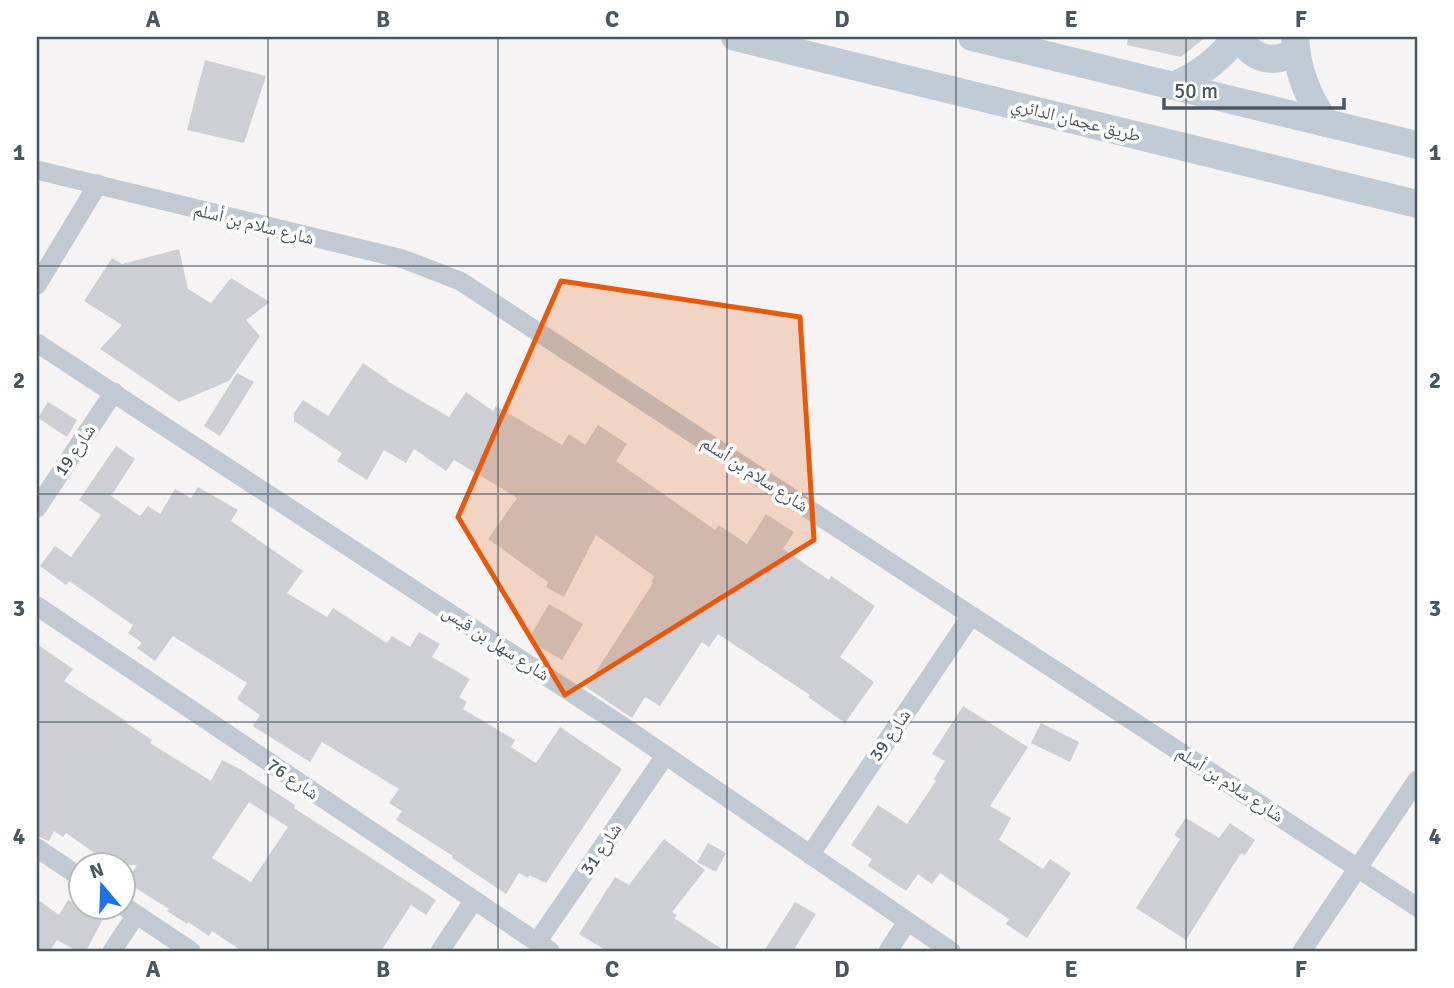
<svg xmlns="http://www.w3.org/2000/svg" width="1454" height="988" viewBox="0 0 1454 988" font-family="Signika,'Noto Naskh Arabic',sans-serif">
<rect width="100%" height="100%" fill="#f5f3f3"/>
<!-- building -->
<g fill="#cdcfd5" fill-rule="evenodd">
<polygon points="1128,37 1206,37 1181,57 1127,45"/>
<polygon points="205,60 266,76 244,143 187,130"/>
<polygon points="179,249 188,289 211,303 231,278 270,302 246,320 260,336 229,381 179,402 100,349 122,325 84,301 112,258 122,264"/>
<polygon points="363,363 388,380 387,381 449,417 466,392 493,411 496,406 562,445 569,434 585,445 598,425 627,444 616,461 715,530 719,525 747,544 766,514 794,532 783,549 829,580 831,576 875,606 840,657 874,682 845,723 808,697 810,695 718,634 709,647 702,642 660,706 645,697 632,718 586,687 653,583 651,582 654,576 596,535 564,597 546,587 548,582 488,539 517,498 501,488 454,460 446,471 414,449 406,463 384,450 367,480 337,461 342,453 294,421 294,413 303,400 328,416"/>
<polygon points="237,373 254,382 220,436 204,426"/>
<polygon points="48,402 77,420 67,437 38,418"/>
<polygon points="116,446 135,459 111,496 140,516 148,506 160,514 175,489 191,498 198,487 238,510 231,521 303,571 287,593 327,617 333,608 387,643 392,636 410,647 419,632 440,644 432,657 470,679 459,697 467,702 463,709 515,740 511,747 536,763 560,727 622,769 546,883 529,875 528,878 519,873 506,894 452,858 453,856 396,820 402,811 389,803 399,789 322,742 310,762 253,726 260,715 237,699 247,683 173,636 155,661 137,648 142,643 128,633 133,625 69,581 66,585 40,566 55,546 71,557 101,515 79,500"/>
<polygon points="549,604 583,624 562,660 528,640"/>
<path d="M 37,644 L 73,669 L 64,681 L 126,721 L 125,722 L 152,740 L 150,743 L 211,781 L 222,760 L 240,769 L 295,805 L 294,808 L 436,900 L 426,915 L 411,905 L 381,951 L 242,951 L 212,931 L 209,936 L 188,922 L 187,924 L 167,911 L 169,909 L 126,882 L 137,865 L 112,865 L 66,833 L 63,837 L 54,831 L 49,841 L 37,836 ZM 249,802 L 288,827 L 251,882 L 212,858 Z"/>
<polygon points="963,706 1028,747 990,806 1011,818 999,840 1043,869 1050,859 1071,873 1027,938 1006,924 1009,919 940,873 932,884 918,874 906,891 868,866 872,859 851,845 878,805 907,824 936,781 934,779 945,761 932,754"/>
<polygon points="1041,723 1079,742 1070,762 1031,743"/>
<polygon points="1186,818 1219,838 1230,823 1255,840 1245,855 1241,853 1186,940 1136,908 1180,839 1174,835"/>
<polygon points="664,839 705,870 672,912 677,915 674,918 725,951 607,951 579,934 615,877 629,885"/>
<polygon points="708,843 726,853 716,872 697,862"/>
<polygon points="37,899 59,915 68,900 103,919 86,951 77,951 57,940 50,951 37,951"/>
<polygon points="795,902 816,914 793,951 764,951"/>
</g>
<g fill="none" stroke-linecap="round" stroke-linejoin="round">
<!-- street -->
<g stroke="#c1cad2" stroke-width="19">
<polyline points="37,170 403,259 460,281 1417,907"/>
<polyline points="37,285 98,184"/>
<polyline points="37,343 630,731 951,951"/>
<polyline points="37,508 114,392"/>
<polyline points="37,606 550,951"/>
<polyline points="37,848 80,877"/>
<polyline points="810,855 971,616"/>
<polyline points="122,905 191,951"/>
<polyline points="537,942 665,756"/>
<polyline points="112,951 136,915"/>
<polyline points="440,951 474,900"/>
<polyline points="888,951 907,922"/>
<polyline points="1302,951 1417,780"/>
</g>
<!-- secondary -->
<g stroke="#c1cbd6" stroke-width="28">
<polyline points="735,37 1417,204"/>
<polyline points="972,37 1417,145"/>
<path d="M 1241,37 C 1251,60 1275,65 1296,51"/>
<path d="M 1295,37 C 1297,70 1307,96 1326,123"/>
<path d="M 1173,86 C 1199,75 1220,60 1236,37"/>
</g>
</g>
<!-- marked area -->
<path fill="#e8590c" fill-opacity="0.2" stroke="#e8590c" stroke-width="5" stroke-linejoin="round" d="M 561,281 L 800,317 L 814,540 L 565,695 L 458,517 Z"/>
<!-- grid -->
<path fill="none" stroke="#4a5661" stroke-width="2" stroke-opacity="0.55" d="M 268,37 L 268,951M 498,37 L 498,951M 727,37 L 727,951M 956,37 L 956,951M 1186,37 L 1186,951M 37,266 L 1417,266M 37,494 L 1417,494M 37,722 L 1417,722"/>
<g text-anchor="middle" stroke-width="7" stroke-linejoin="round" paint-order="stroke">
<!-- street labels -->
<g font-size="18" fill="#4a5661" stroke="#fff">
<text transform="translate(1076 120) rotate(14)" y="6">طريق عجمان الدائري</text>
<text transform="translate(254 224) rotate(14)" y="6">شارع سلام بن أسلم</text>
<text transform="translate(75 450) rotate(-56)" y="6">شارع 19</text>
<text transform="translate(755 474) rotate(33)" y="6">شارع سلام بن أسلم</text>
<text transform="translate(496 643) rotate(33)" y="6">شارع سهل بن قيس</text>
<text transform="translate(890 735) rotate(-56)" y="6">شارع 39</text>
<text transform="translate(293 779) rotate(34)" y="6">شارع 76</text>
<text transform="translate(1230 784) rotate(33)" y="6">شارع سلام بن أسلم</text>
<text transform="translate(601 849) rotate(-56)" y="6">شارع 31</text>
</g>
</g>
<!-- border -->
<rect width="1454" height="988" fill="none" stroke="#ffffff" stroke-width="77"/>
<!-- north arrow -->
<g transform="translate(102 886) rotate(341)"><circle r="33" fill="#ffffff" stroke="#b7bbc0" stroke-width="2"/>
<path d="M0-5L12 26L0 18L-12 26Z" fill="#1a73e8"/>
<text y="-10" font-size="19" font-weight="bold" text-anchor="middle" fill="#4a5661">N</text>
</g>
<!-- scale -->
<path d="M1164 98v10h180v-10" fill="none" stroke="#4a5661" stroke-width="3.5"/>
<text x="1174" y="98" font-size="21" fill="#4a5661" stroke="#ffffff" stroke-width="5" paint-order="stroke">50 m</text>
<rect x="38" y="38" width="1378" height="912" fill="none" stroke="#4a5661" stroke-width="2.5"/>
<g font-size="23" text-anchor="middle" font-weight="bold" fill="#4a5661">
<text x="153" y="27">A</text>
<text x="383" y="27">B</text>
<text x="612" y="27">C</text>
<text x="842" y="27">D</text>
<text x="1071" y="27">E</text>
<text x="1301" y="27">F</text>
<text x="19" y="160">1</text>
<text x="1435" y="160">1</text>
<text x="19" y="388">2</text>
<text x="1435" y="388">2</text>
<text x="19" y="616">3</text>
<text x="1435" y="616">3</text>
<text x="19" y="844">4</text>
<text x="1435" y="844">4</text>
<text x="153" y="977">A</text>
<text x="383" y="977">B</text>
<text x="612" y="977">C</text>
<text x="842" y="977">D</text>
<text x="1071" y="977">E</text>
<text x="1301" y="977">F</text>
</g>
</svg>
